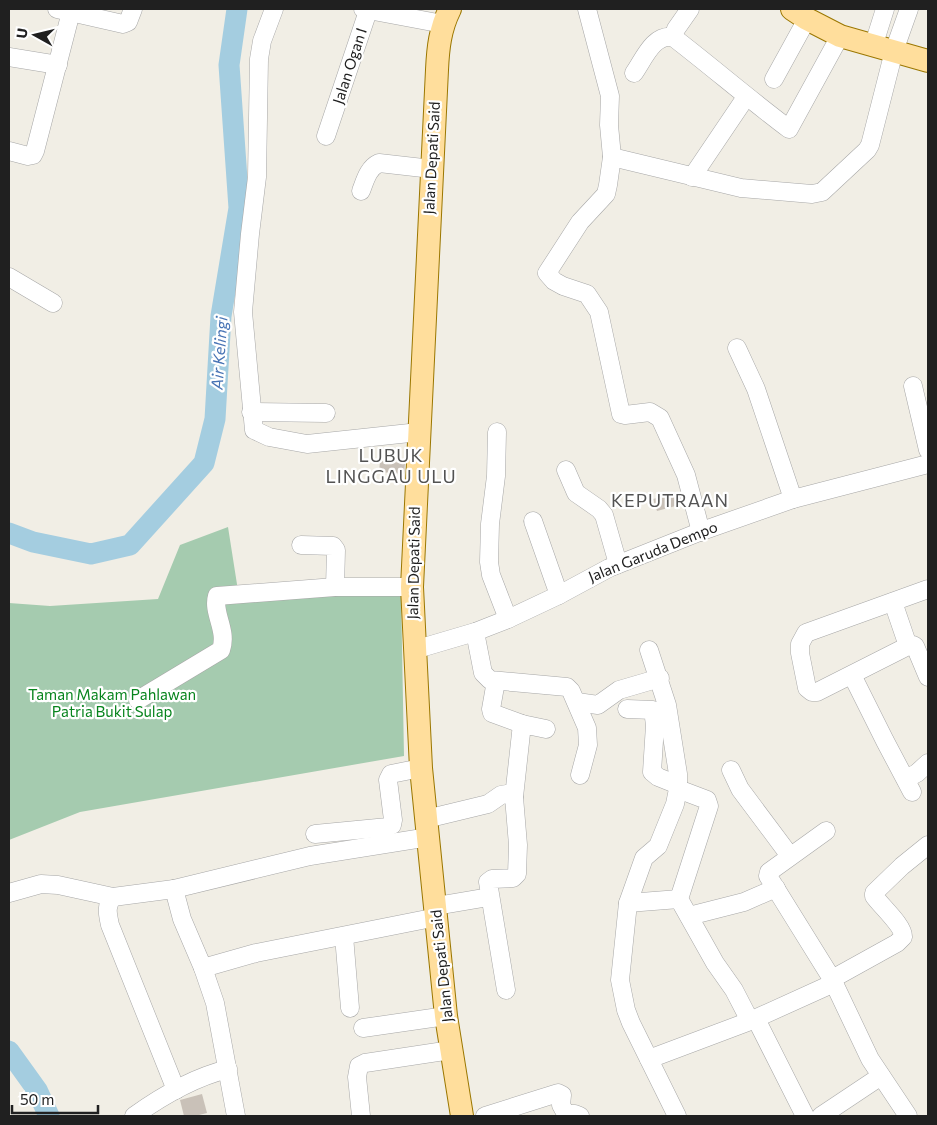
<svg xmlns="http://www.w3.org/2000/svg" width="937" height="1125" viewBox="0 0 937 1125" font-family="Commissioner,sans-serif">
<rect width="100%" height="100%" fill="#f1eee5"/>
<!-- cemetery -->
<polygon fill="#a5cbaf" points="228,527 239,597 401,592 404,756 80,812 9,840 9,603 50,606 158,599 180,545"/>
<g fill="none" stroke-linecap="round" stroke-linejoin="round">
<!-- river -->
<g stroke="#a4cde0" stroke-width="21">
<polyline points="9,533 33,542 91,554 130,545 204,463 215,419 221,316 239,208 229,65 237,9"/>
<polyline points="9,1051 37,1090 49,1116"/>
</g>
</g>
<!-- building -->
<g fill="#c9c1b8">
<polygon points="380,461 405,463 404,474 379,472"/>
<polygon points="680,492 683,504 657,511 653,499"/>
<polygon points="202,1094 207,1113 195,1116 184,1116 180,1100"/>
</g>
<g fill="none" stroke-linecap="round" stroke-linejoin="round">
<defs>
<g id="minor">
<polyline points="57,9 123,24 128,22 133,9"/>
<polyline points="274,9 262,41 259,59 257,177 250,234 243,312 254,430 269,437 307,444 419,432"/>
<polyline points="363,9 443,24"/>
<polyline points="587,9 610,96 609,125 612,157 608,185 606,194 580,222 547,273 554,281 563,286 587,294 599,312 621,414 625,415 650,412 660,418 686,475 701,532"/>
<polyline points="673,37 676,29 690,9"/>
<polyline points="873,47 885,9"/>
<polyline points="9,57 58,65"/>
<path d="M 634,73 C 644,59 653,34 673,37 C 712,67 749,99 789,129 L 840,36"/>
<polyline points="774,79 807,19"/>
<polyline points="326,136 368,11"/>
<polyline points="9,151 28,156 33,155 35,151 71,12"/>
<polyline points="612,157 741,188 812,194 822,192 867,150 870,145 894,51 909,9"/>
<polyline points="692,177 746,97"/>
<path d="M 361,191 C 365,181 368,168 379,163 L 432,169"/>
<polyline points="9,277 53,303"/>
<polyline points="737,348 756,389 793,499"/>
<polyline points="913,386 928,450"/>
<polyline points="251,412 326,413"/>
<polyline points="497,432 496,476 490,524 489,562 491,575 508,619"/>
<polyline points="566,470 576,493 599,509 604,515 618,564"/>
<polyline points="533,521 559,595"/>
<polyline points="301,545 333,546 336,550 335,587"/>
<polyline points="893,602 908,646 913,645 915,646 928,677"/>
<polyline points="475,632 483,673 490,680 567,687 571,691 587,728 588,745 580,775"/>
<polyline points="908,646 817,692 812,692 807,688 800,653 800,644 806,633 928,589"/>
<polyline points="414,650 475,632 508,619 559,595 609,568 702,531 793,499 928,464"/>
<polyline points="649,650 667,705 678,774 678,789 675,804 658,846 644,858 628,903 620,980 626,1010 631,1023 677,1116"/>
<polyline points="852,675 885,741 912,792"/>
<polyline points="496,681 491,709 492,713 522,724"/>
<path d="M 138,700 L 221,650 C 228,630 212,613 217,596 L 335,587 L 412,587"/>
<polyline points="577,702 598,705 619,690 660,678"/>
<polyline points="627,709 653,710 655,725 652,772 658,777 678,785"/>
<polyline points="731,770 740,789 790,856"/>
<polyline points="906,779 917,773 928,763"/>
<polyline points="678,789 707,800 709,806 679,899 715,963 734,990 750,1021"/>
<polyline points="426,819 488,804 501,795 507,794 514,797"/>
<polyline points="826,831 769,872 768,876 832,979 870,1059 908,1116"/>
<polyline points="315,834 388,827 392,825 393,820 388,780 391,774 421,768"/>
<polyline points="174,889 182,919 203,968 215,1003 236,1116"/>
<polyline points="9,893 41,884 58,885 113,897 174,889 310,856 429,837"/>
<path d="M 113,897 C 105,906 108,915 110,925 L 176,1090"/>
<polyline points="628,903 679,899"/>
<polyline points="436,906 489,897"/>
<polyline points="689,916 744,902 776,888"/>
<polyline points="344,936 350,1008"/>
<polyline points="203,968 256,953 437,917"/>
<path d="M 832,979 L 897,943 L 903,937 C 904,926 881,906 874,896 L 874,893 L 902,866 L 928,845"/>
<polyline points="506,990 488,882 492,879 513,878 517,874 518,845 514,797 522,724 546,729"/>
<polyline points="756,1019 805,1116"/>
<polyline points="363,1028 446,1016"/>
<polyline points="649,1059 750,1021 834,983"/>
<path d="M 134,1116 C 162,1096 195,1077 228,1069"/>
<polyline points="361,1116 357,1077 359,1066 365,1063 451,1050"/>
<polyline points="485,1116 558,1093 562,1095 561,1105 566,1114 575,1114 580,1116"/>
<polyline points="821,1116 881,1076"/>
</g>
<g id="major">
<path d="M 450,9 C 440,29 438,48 437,70 L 412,587 L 421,768 L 446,1016 L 462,1116"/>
<polyline points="792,9 807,19 840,36 928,61"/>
</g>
</defs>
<!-- minor casing -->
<use href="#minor" stroke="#a7a7a7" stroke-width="19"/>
<!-- major casing -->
<use href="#major" stroke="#9b7700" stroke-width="24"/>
<!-- minor -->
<use href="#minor" stroke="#fff" stroke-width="18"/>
<!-- major -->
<use href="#major" stroke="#ffde9c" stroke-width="22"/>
</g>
<g text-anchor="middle" stroke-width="4.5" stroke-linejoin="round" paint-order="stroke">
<!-- street labels -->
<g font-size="15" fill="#202020" stroke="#fff">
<text transform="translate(350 66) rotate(-72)" y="5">Jalan Ogan I</text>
<text transform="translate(432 158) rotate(-87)" y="5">Jalan Depati Said</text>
<text transform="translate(653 552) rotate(-22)" y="5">Jalan Garuda Dempo</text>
<text transform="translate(414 563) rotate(-89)" y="5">Jalan Depati Said</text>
<text transform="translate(442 966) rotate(-96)" y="5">Jalan Depati Said</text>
</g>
<!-- park labels -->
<g font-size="15" fill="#07841d" stroke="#fff">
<text x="112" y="700">Taman Makam Pahlawan<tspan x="112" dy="17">Patria Bukit Sulap</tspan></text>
</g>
<!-- water labels -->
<g font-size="16" font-style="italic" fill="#4773b4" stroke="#fff">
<text transform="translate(219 353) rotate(-86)" y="6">Air Kelingi</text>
</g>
<!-- quarter labels -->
<g font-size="18" letter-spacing="1" fill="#535353" stroke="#fff">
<text x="391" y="462">LUBUK<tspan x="391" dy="21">LINGGAU ULU</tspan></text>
<text x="670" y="507">KEPUTRAAN</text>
</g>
</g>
<!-- border -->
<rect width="937" height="1125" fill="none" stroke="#202020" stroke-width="20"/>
<!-- north arrow -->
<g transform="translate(35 35) rotate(278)" stroke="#ffffff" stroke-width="4" paint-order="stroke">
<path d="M0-4L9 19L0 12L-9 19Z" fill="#202020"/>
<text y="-8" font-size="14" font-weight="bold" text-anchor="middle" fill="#202020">U</text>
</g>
<!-- scale -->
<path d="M12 1105v8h86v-8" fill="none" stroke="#202020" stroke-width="2.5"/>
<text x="20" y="1105" font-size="15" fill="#202020" stroke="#ffffff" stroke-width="4" paint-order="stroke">50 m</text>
</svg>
